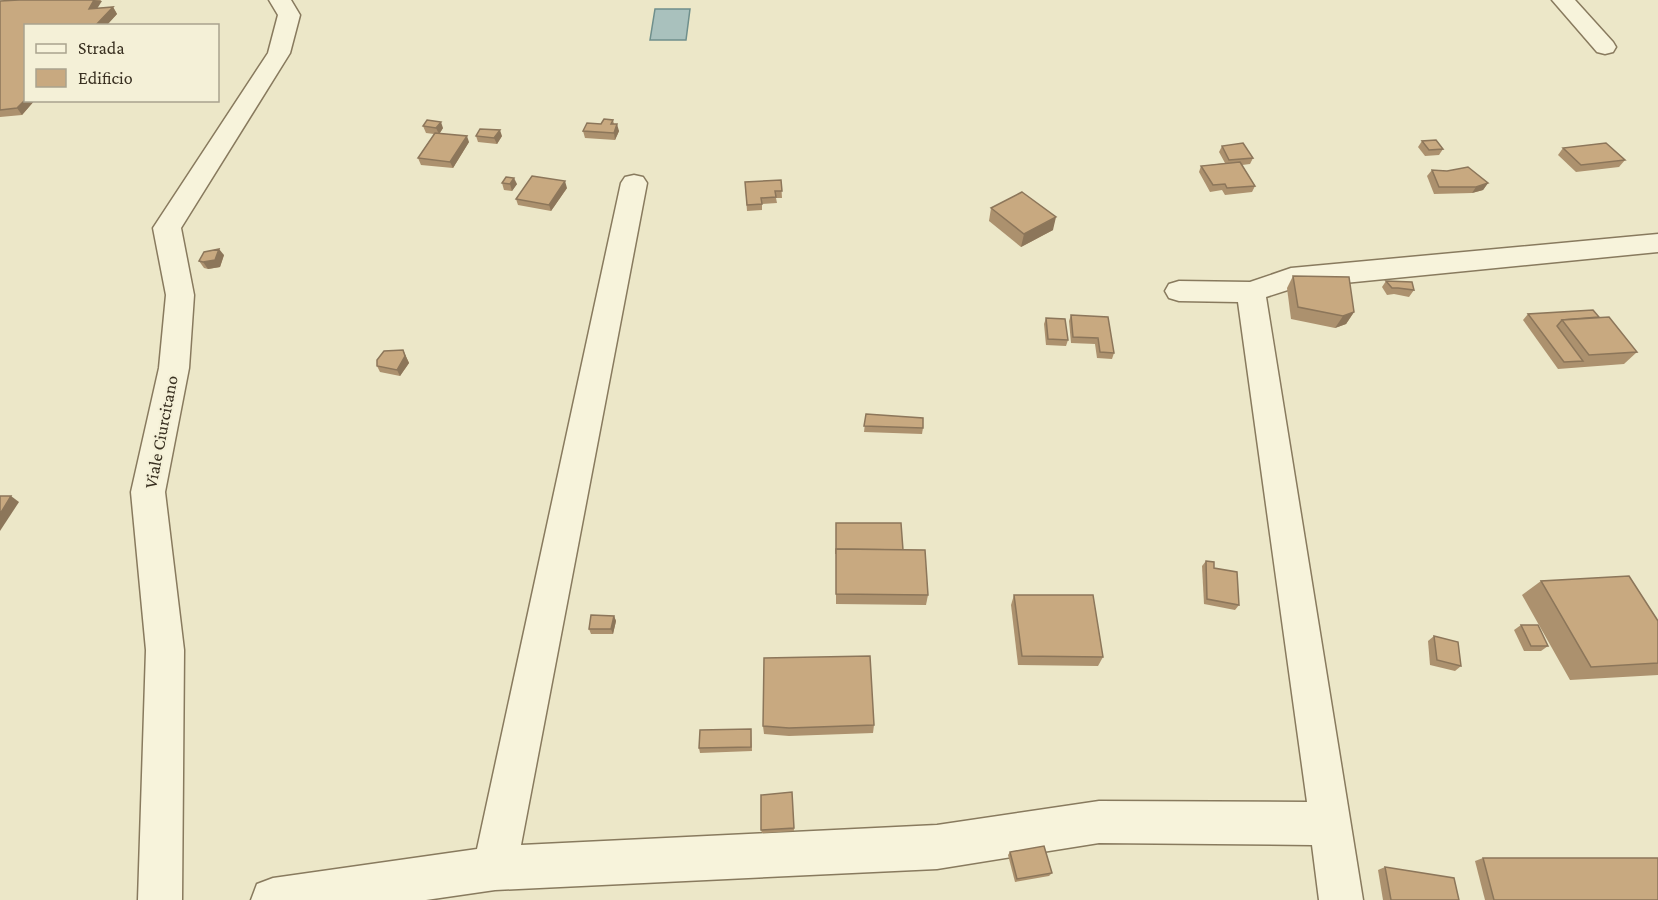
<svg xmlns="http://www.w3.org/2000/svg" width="1658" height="900" viewBox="0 0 1658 900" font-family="'Crimson Pro',serif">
<rect width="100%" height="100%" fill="#ece7c8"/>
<!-- water -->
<polygon fill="#a9c1bd" stroke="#6f8f8c" stroke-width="1.5" points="655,9 690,9 686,40 650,40"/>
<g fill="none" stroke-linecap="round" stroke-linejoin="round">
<defs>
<g id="street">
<polygon points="269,0 291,0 300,15 290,53 181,228 194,295 189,368 165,492 184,650 182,900 138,900 146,650 131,492 159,368 166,295 153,228 268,53 278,15"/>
<polygon points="1552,0 1575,0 1613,42 1616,47 1613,52 1605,54 1597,52"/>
<polygon points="634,175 643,177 647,183 521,845 937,825 1099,801 1307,802 1238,302 1179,301 1169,298 1165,291 1169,284 1179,281 1250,282 1291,268 1658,234 1658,252 1294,288 1266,297 1363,900 1319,900 1312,845 1099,843 937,869 495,890 426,900 251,900 257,884 273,878 477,849 621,183 625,177"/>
</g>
</defs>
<!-- street casing -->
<use href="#street" stroke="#887a5e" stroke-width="3"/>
<!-- street -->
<use href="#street" fill="#f7f3db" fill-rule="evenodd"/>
</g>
<!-- wall -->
<g fill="#ac916e">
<polygon points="19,0 101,0 97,8 113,7 117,14 106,26 26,26 26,100 35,100 22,115 0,117 0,1"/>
<polygon points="613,120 614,124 619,131 615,140 585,138 583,131"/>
<polygon points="423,126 443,128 440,133 469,142 453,168 421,165 418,158 434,134 426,133"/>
<polygon points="476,136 502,136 497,144 478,142"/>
<polygon points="1422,141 1443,149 1439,155 1425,156 1418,147"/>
<polygon points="1222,146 1253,158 1250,164 1242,165 1255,186 1252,192 1225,195 1222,190 1210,192 1199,172 1201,166 1225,163 1219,152"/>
<polygon points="1563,148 1625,160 1619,167 1576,172 1558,155"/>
<polygon points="1432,170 1488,183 1483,190 1472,193 1434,194 1427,176"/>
<polygon points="781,180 782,198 776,198 777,203 762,204 762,210 747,211 745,182"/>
<polygon points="502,183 517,184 512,191 504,190"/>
<polygon points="567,188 551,211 518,205 516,199"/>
<polygon points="991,208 1053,230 1021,247 989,221"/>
<polygon points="224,255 220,267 208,269 204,268 199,261"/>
<polygon points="1293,276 1354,312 1346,324 1335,328 1291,319 1287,288"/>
<polygon points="1386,281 1414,290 1409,297 1394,294 1387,295 1382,287"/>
<polygon points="1528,314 1599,317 1637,352 1624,364 1558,369 1523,320"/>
<polygon points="1071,315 1114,353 1112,359 1097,358 1095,344 1071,343 1069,321"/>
<polygon points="1046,318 1068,340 1066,346 1046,345 1044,324"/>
<polygon points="403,350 409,363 400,376 380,372 377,366"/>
<polygon points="866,414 923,428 922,434 864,432"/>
<polygon points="836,523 902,550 928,595 926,605 836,604"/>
<polygon points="1206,561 1239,605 1235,610 1204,604 1202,566"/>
<polygon points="1541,581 1658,621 1658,675 1570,680 1522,595"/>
<polygon points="1014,595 1103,657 1098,666 1018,665 1011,605"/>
<polygon points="614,616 616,621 613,634 591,634 589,629"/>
<polygon points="1521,625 1548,646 1541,651 1524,651 1514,630"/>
<polygon points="1434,636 1461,666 1455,671 1430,665 1428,641"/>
<polygon points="874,725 873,733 789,736 764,734 763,726"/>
<polygon points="751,729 752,751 700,753 699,748"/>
<polygon points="792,792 794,831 762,833 761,830"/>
<polygon points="1010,852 1052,873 1049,876 1015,882 1008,855"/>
<polygon points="1483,858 1658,900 1485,900 1475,861"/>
<polygon points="1385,867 1459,900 1383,900 1378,870"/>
</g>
<!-- shaded-wall -->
<g fill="#8c765a">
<polygon points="94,0 102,1 93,15 89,9"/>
<polygon points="113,7 117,14 106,26 95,26"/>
<polygon points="26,99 26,100 35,100 22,115 17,108"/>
<polygon points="441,122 443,128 439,134 436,128"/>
<polygon points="617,124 619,131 615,140 614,133"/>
<polygon points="500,130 502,136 497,144 494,138"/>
<polygon points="467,136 469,142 453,168 450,162"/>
<polygon points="514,178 517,184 512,191 510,184"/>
<polygon points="565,181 567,188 551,211 549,205"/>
<polygon points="1488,183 1483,190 1472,193 1476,187"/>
<polygon points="1056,217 1053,230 1021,247 1024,234"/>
<polygon points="219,249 224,255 220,267 208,269 203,262"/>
<polygon points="1354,312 1346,324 1335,328 1343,316"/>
<polygon points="403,350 409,363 400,376 397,370"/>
<polygon points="11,496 19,502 0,531 0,514"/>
<polygon points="614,616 616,621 613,634 611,629"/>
</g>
<!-- building -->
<g fill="#c8a980" stroke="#8c765a" stroke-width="1.5">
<polygon points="19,0 94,0 89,9 113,7 95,26 26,26 26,99 17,108 0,110 0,1"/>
<polygon points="604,119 613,120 611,124 617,124 614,133 583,131 587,123 601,124"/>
<polygon points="427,120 441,122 436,128 423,126"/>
<polygon points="480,129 500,130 494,138 476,136"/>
<polygon points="435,133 467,136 450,162 418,158"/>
<polygon points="1436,140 1443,149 1429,150 1422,141"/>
<polygon points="1243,143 1253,158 1229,160 1222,146"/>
<polygon points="1606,143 1625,160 1581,165 1563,148"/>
<polygon points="1240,162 1255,186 1227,188 1225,184 1213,185 1201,166"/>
<polygon points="1468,167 1488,183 1476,187 1439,187 1432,170 1447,171"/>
<polygon points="532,176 565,181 549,205 516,199"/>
<polygon points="506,177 514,178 510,184 502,183"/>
<polygon points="781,180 782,191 775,191 776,197 761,198 762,204 747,205 745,182"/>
<polygon points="1022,192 1056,217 1024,234 991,208"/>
<polygon points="219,249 215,260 203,262 199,261 204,252"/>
<polygon points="1293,276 1349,277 1354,312 1343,316 1298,307"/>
<polygon points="1386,281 1412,282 1414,290 1398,288 1392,288"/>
<polygon points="1593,310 1599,317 1562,320 1557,326 1583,361 1564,362 1528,314"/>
<polygon points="1071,315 1108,317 1114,353 1100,352 1098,338 1073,337"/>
<polygon points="1609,317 1637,352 1589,355 1562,320"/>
<polygon points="1046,318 1065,319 1068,340 1048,339"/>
<polygon points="403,350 405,356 397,370 377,366 377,360 384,351"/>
<polygon points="866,414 923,418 923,428 864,426"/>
<polygon points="0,496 11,496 0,514"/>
<polygon points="836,523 901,523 903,550 836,549 836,554"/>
<polygon points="836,549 925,550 928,595 836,594"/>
<polygon points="1206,561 1214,562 1214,568 1237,572 1239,605 1207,599"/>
<polygon points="1629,576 1658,621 1658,663 1591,667 1541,581"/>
<polygon points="1014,595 1093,595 1103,657 1022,656"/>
<polygon points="591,615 614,616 611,629 589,629"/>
<polygon points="1521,625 1538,625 1548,646 1531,646"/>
<polygon points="1434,636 1458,642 1461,666 1437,660"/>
<polygon points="870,656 874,725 789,728 763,726 764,658"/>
<polygon points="751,729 751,747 699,748 700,730"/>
<polygon points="792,792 794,828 761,830 761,795"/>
<polygon points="1044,846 1052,873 1017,879 1010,852"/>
<polygon points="1483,858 1658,858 1658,900 1494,900"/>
<polygon points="1385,867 1454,878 1459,900 1391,900"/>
</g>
<g text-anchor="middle" stroke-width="4.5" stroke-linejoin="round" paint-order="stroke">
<!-- street labels -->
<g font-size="18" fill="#393021" stroke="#f4f0d7">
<text transform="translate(161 432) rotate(-79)" y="6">Viale Ciurcitano</text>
</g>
</g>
<!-- legend -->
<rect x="24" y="24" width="195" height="78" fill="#f4f0d7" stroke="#a9a38e" stroke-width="1.5"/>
<rect x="36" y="44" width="30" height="9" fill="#f7f3db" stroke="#a9a38e" stroke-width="1.5"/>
<text x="78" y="54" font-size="18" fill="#393021">Strada</text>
<rect x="36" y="69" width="30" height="18" fill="#c8a980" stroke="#a9a38e" stroke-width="1.5"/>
<text x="78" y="84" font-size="18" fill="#393021">Edificio</text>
</svg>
